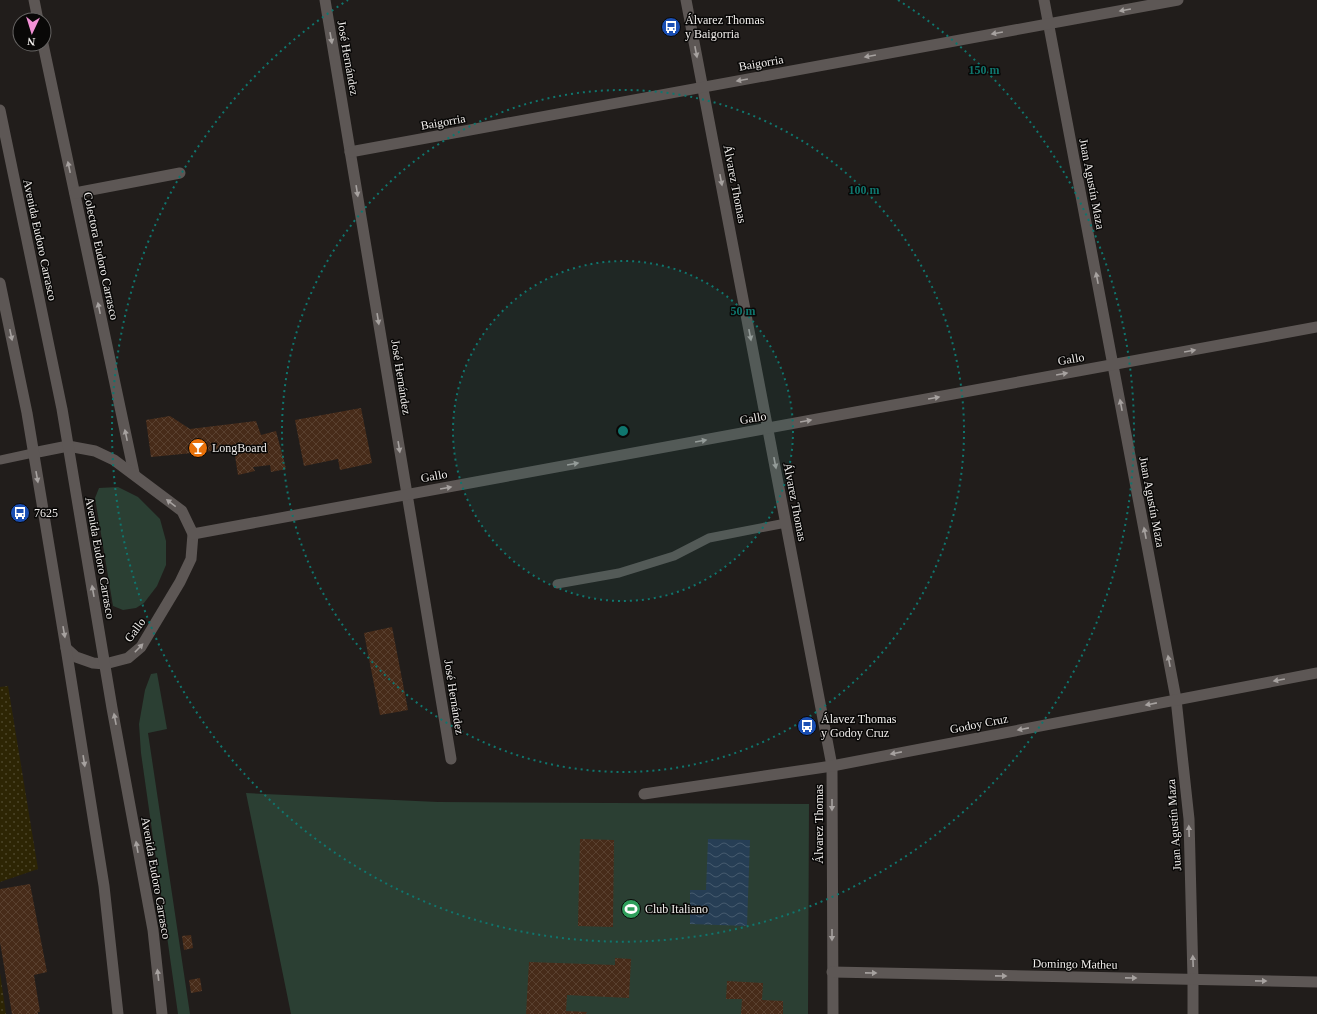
<svg xmlns="http://www.w3.org/2000/svg" width="1317" height="1014" viewBox="0 0 1317 1014" font-family="Georgia,serif">
<defs>
<pattern id="sand-dots" width="8" height="8" patternUnits="userSpaceOnUse"><rect width="8" height="8" fill="#2d2504"/><path d="M2 2h.1M6 6h.1" fill="none" stroke="#4c4529" stroke-width="1.8" stroke-linecap="round"/></pattern>
<pattern id="water-waves" width="16" height="10" patternUnits="userSpaceOnUse"><rect width="16" height="10" fill="#263e55"/><path d="M0 5q4-4 8 0t8 0" fill="none" stroke="#465a6e"/></pattern>
<pattern id="building-cross-hatch" width="8" height="8" patternUnits="userSpaceOnUse"><rect width="8" height="8" fill="#472b19"/><path d="M0 0l8 8M0 8l8-8" fill="none" stroke="#59402f"/></pattern>
</defs>
<rect width="100%" height="100%" fill="#211d1b"/>
<!-- grass -->
<g fill="#2b3f33">
<polygon points="118,487 138,497 160,519 166,541 166,565 157,586 144,603 136,608 123,610 113,606 95,498 99,488"/>
<polygon points="157,673 167,729 148,733 190,1014 178,1014 141,753 139,724 145,690 151,674"/>
<polygon points="246,793 438,802 809,804 808,1014 291,1014"/>
</g>
<!-- sand -->
<g fill="url(#sand-dots)">
<polygon points="8,686 38,869 0,882 0,687"/>
<polygon points="0,973 6,1014 0,1014"/>
</g>
<!-- water -->
<polygon fill="url(#water-waves)" points="708,839 750,840 747,926 690,924 690,890 706,890"/>
<!-- building -->
<g fill="url(#building-cross-hatch)">
<polygon points="361,408 372,463 340,470 338,459 304,466 295,420"/>
<polygon points="170,416 190,429 256,421 261,435 276,431 286,469 271,472 270,465 253,467 255,471 238,475 234,449 151,457 146,420"/>
<polygon points="392,627 408,710 380,715 364,633"/>
<polygon points="580,839 614,840 613,927 578,926"/>
<polygon points="30,884 47,972 34,975 40,1012 38,1012 38,1014 12,1014 0,942 0,889"/>
<polygon points="191,935 193,948 184,950 182,936"/>
<polygon points="615,958 631,959 629,998 567,995 566,1011 587,1012 586,1014 526,1014 529,962 615,965"/>
<polygon points="200,978 202,991 191,993 189,980"/>
<polygon points="727,981 763,983 762,1000 783,1001 783,1014 741,1014 742,999 726,999"/>
</g>
<g fill="none" stroke-linecap="round" stroke-linejoin="round">
<!-- service -->
<g stroke="#5d5755" stroke-width="9">
<polyline points="0,460 33,453"/>
<polyline points="557,584 619,573 674,556 709,538 786,523"/>
</g>
<!-- minor -->
<g stroke="#5d5755" stroke-width="11">
<polyline points="34,0 38,20"/>
<polyline points="325,0 451,759"/>
<polyline points="686,0 832,766 833,1014"/>
<polyline points="1044,0 1176,699 1189,819 1193,979 1193,1014"/>
<polyline points="43,44 134,473"/>
<polyline points="350,152 1178,0"/>
<polyline points="75,193 180,173"/>
<polyline points="33,453 68,446 95,451 114,460 182,511 193,534 191,559 180,582 141,647 128,658 105,664 93,663 76,657 66,648"/>
<polyline points="193,534 1317,327"/>
<polyline points="644,794 832,766 1317,673"/>
<polyline points="832,972 1317,982"/>
</g>
<!-- secondary -->
<g stroke="#5d5755" stroke-width="11">
<polyline points="0,110 62,409 112,708 153,930 162,1014"/>
<polyline points="0,283 27,413 66,648 104,886 118,1014"/>
</g>
</g>
<!-- one-way arrows -->
<defs><path id="oneway-solid" d="M-6-.8H1V-3.2L6.5 0L1 3.2V.8H-6Z"/></defs>
<g fill="#a7a2a0">
<use href="#oneway-solid" transform="translate(1125 10) rotate(170)"/>
<use href="#oneway-solid" transform="translate(997 33) rotate(170)"/>
<use href="#oneway-solid" transform="translate(331 38) rotate(80)"/>
<use href="#oneway-solid" transform="translate(696 52) rotate(79)"/>
<use href="#oneway-solid" transform="translate(870 56) rotate(170)"/>
<use href="#oneway-solid" transform="translate(742 80) rotate(170)"/>
<use href="#oneway-solid" transform="translate(69 167) rotate(-102)"/>
<use href="#oneway-solid" transform="translate(721 180) rotate(79)"/>
<use href="#oneway-solid" transform="translate(357 191) rotate(81)"/>
<use href="#oneway-solid" transform="translate(1097 278) rotate(-101)"/>
<use href="#oneway-solid" transform="translate(99 308) rotate(-102)"/>
<use href="#oneway-solid" transform="translate(378 319) rotate(81)"/>
<use href="#oneway-solid" transform="translate(11 335) rotate(78)"/>
<use href="#oneway-solid" transform="translate(750 335) rotate(79)"/>
<use href="#oneway-solid" transform="translate(1190 351) rotate(-10)"/>
<use href="#oneway-solid" transform="translate(1062 374) rotate(-10)"/>
<use href="#oneway-solid" transform="translate(934 398) rotate(-10)"/>
<use href="#oneway-solid" transform="translate(1121 405) rotate(-101)"/>
<use href="#oneway-solid" transform="translate(806 421) rotate(-10)"/>
<use href="#oneway-solid" transform="translate(126 435) rotate(-102)"/>
<use href="#oneway-solid" transform="translate(701 441) rotate(-10)"/>
<use href="#oneway-solid" transform="translate(399 447) rotate(81)"/>
<use href="#oneway-solid" transform="translate(775 463) rotate(79)"/>
<use href="#oneway-solid" transform="translate(573 464) rotate(-10)"/>
<use href="#oneway-solid" transform="translate(37 477) rotate(80)"/>
<use href="#oneway-solid" transform="translate(446 488) rotate(-10)"/>
<use href="#oneway-solid" transform="translate(171 503) rotate(-142)"/>
<use href="#oneway-solid" transform="translate(1145 533) rotate(-101)"/>
<use href="#oneway-solid" transform="translate(93 591) rotate(-100)"/>
<use href="#oneway-solid" transform="translate(64 632) rotate(80)"/>
<use href="#oneway-solid" transform="translate(139 648) rotate(-46)"/>
<use href="#oneway-solid" transform="translate(1169 661) rotate(-101)"/>
<use href="#oneway-solid" transform="translate(1279 680) rotate(170)"/>
<use href="#oneway-solid" transform="translate(1151 704) rotate(169)"/>
<use href="#oneway-solid" transform="translate(115 719) rotate(-101)"/>
<use href="#oneway-solid" transform="translate(1023 729) rotate(169)"/>
<use href="#oneway-solid" transform="translate(896 753) rotate(169)"/>
<use href="#oneway-solid" transform="translate(84 761) rotate(81)"/>
<use href="#oneway-solid" transform="translate(832 805) rotate(90)"/>
<use href="#oneway-solid" transform="translate(1189 831) rotate(-92)"/>
<use href="#oneway-solid" transform="translate(137 847) rotate(-100)"/>
<use href="#oneway-solid" transform="translate(832 935) rotate(90)"/>
<use href="#oneway-solid" transform="translate(1193 961) rotate(-92)"/>
<use href="#oneway-solid" transform="translate(871 973) rotate(1)"/>
<use href="#oneway-solid" transform="translate(158 975) rotate(-97)"/>
<use href="#oneway-solid" transform="translate(1001 976) rotate(1)"/>
<use href="#oneway-solid" transform="translate(1131 978) rotate(1)"/>
<use href="#oneway-solid" transform="translate(1261 981) rotate(1)"/>
</g>
<!-- distance rings -->
<circle cx="623" cy="431" r="170" fill="#0f766e" fill-opacity=".12"/>
<g fill="none" stroke="#0f766e" stroke-width="2" stroke-dasharray="2 4">
<circle cx="623" cy="431" r="170"/>
<circle cx="623" cy="431" r="341"/>
<path d="M898 0A511 511 0 1 1 348 0"/>
</g>
<!-- icons -->
<defs>
<symbol id="bus-disc" viewBox="-11 -11 22 22"><circle r="9.5" fill="#1a4fb4" stroke="#090807"/><path d="M-5-6H5V4H4V6H2V4H-2V6H-4V4H-5ZM-3.5-4V0h7V-4ZM-3.5 1.2v1.5H-2V1.2ZM2 1.2v1.5H3.5V1.2Z" fill="#fff"/></symbol>
<symbol id="bar-disc" viewBox="-11 -11 22 22"><circle r="9.5" fill="#e8710a" stroke="#090807"/><path d="M-6-5H6L.8 .8V4.5H3.5V6h-7V4.5H-.8V.8Z" fill="#fff"/></symbol>
<symbol id="stadium-disc" viewBox="-11 -11 22 22"><circle r="9.5" fill="#2e9e5b" stroke="#090807"/><path d="M0-5a6.5 5 0 1 0 0 10a6.5 5 0 1 0 0-10ZM-3.5-1.8h7v3.6h-7Z" fill="#fff"/></symbol>
</defs>
<g fill-rule="evenodd">
<use href="#bus-disc" x="660" y="16" width="22" height="22"/>
<use href="#bar-disc" x="187" y="437" width="22" height="22"/>
<use href="#bus-disc" x="9" y="502" width="22" height="22"/>
<use href="#bus-disc" x="796" y="715" width="22" height="22"/>
<use href="#stadium-disc" x="620" y="898" width="22" height="22"/>
</g>
<g text-anchor="middle" stroke-width="3" stroke-linejoin="round" paint-order="stroke">
<!-- poi labels -->
<g font-size="12" fill="#f1eeec" stroke="#090807" text-anchor="start">
<text x="685" y="24">Álvarez Thomas<tspan x="685" dy="14">y Baigorria</tspan></text>
<text x="212" y="452">LongBoard</text>
<text x="34" y="517">7625</text>
<text x="821" y="723">Álavez Thomas<tspan x="821" dy="14">y Godoy Cruz</tspan></text>
<text x="645" y="913">Club Italiano</text>
</g>
<!-- street labels -->
<g font-size="12" fill="#f1eeec" stroke="#090807">
<text transform="translate(348 58) rotate(80)" y="4">José Hernández</text>
<text transform="translate(761 63) rotate(-10)" y="4">Baigorria</text>
<text transform="translate(443 122) rotate(-10)" y="4">Baigorria</text>
<text transform="translate(735 184) rotate(79)" y="4">Álvarez Thomas</text>
<text transform="translate(1092 184) rotate(79)" y="4">Juan Agustín Maza</text>
<text transform="translate(40 240) rotate(78)" y="4">Avenida Eudoro Carrasco</text>
<text transform="translate(101 256) rotate(78)" y="4">Colectora Eudoro Carrasco</text>
<text transform="translate(1071 359) rotate(-10)" y="4">Gallo</text>
<text transform="translate(401 377) rotate(81)" y="4">José Hernández</text>
<text transform="translate(753 418) rotate(-10)" y="4">Gallo</text>
<text transform="translate(434 476) rotate(-10)" y="4">Gallo</text>
<text transform="translate(795 502) rotate(79)" y="4">Álvarez Thomas</text>
<text transform="translate(1152 502) rotate(79)" y="4">Juan Agustín Maza</text>
<text transform="translate(100 558) rotate(80)" y="4">Avenida Eudoro Carrasco</text>
<text transform="translate(135 630) rotate(-53)" y="4">Gallo</text>
<text transform="translate(454 697) rotate(81)" y="4">José Hernández</text>
<text transform="translate(979 724) rotate(-11)" y="4">Godoy Cruz</text>
<text transform="translate(819 824) rotate(-90)" y="4">Álvarez Thomas</text>
<text transform="translate(1174 825) rotate(-94)" y="4">Juan Agustín Maza</text>
<text transform="translate(156 878) rotate(80)" y="4">Avenida Eudoro Carrasco</text>
<text transform="translate(1075 964) rotate(1)" y="4">Domingo Matheu</text>
</g>
</g>
<circle cx="623" cy="431" r="6" fill="#0f766e" stroke="#090807" stroke-width="2"/>
<g font-size="12" text-anchor="middle" font-weight="bold" fill="#0f766e" stroke="#090807" stroke-width="3" stroke-linejoin="round" paint-order="stroke">
<text x="984" y="74">150 m</text>
<text x="864" y="194">100 m</text>
<text x="743" y="315">50 m</text>
</g>
<!-- north arrow -->
<g transform="translate(32 32) rotate(184)"><circle r="19" fill="#090807" stroke="#666463"/>
<path d="M0-3L7 15L0 10L-7 15Z" fill="#f391d6"/>
<text y="-6" font-size="11" font-weight="bold" text-anchor="middle" fill="#f1eeec">N</text>
</g>
</svg>
